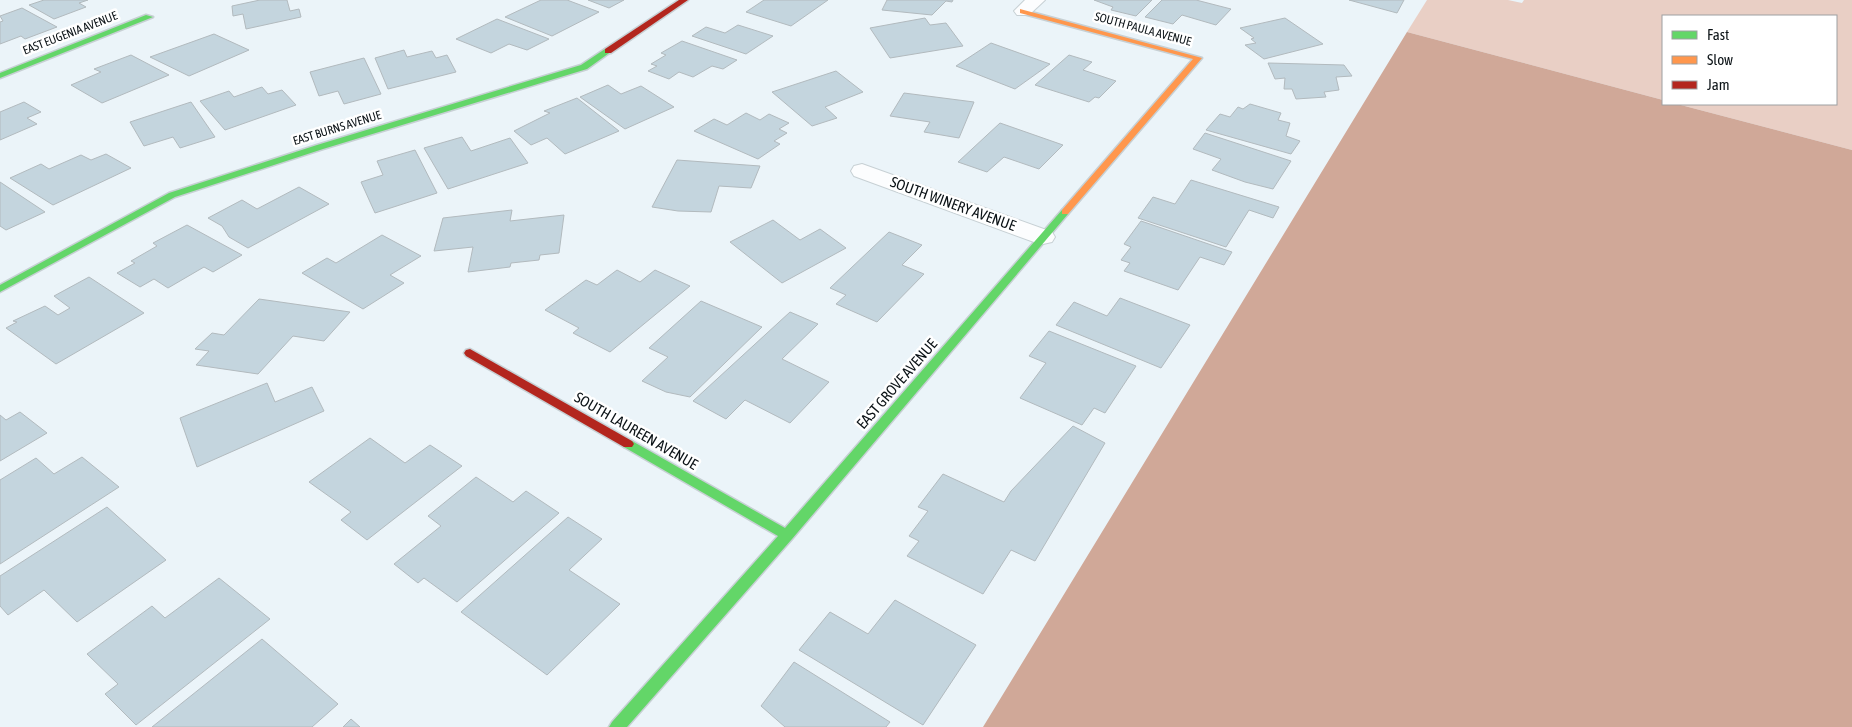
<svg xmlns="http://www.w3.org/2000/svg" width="1852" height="727" viewBox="0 0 1852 727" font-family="'Asap Condensed',sans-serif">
<rect width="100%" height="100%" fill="#ebf4f9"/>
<!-- green -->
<polygon fill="#e9cfc5" points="1427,0 1508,0 1522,3 1524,0 1852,0 1852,150 1677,104 1836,104 1836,16 1663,16 1663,100 1407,32"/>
<!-- water -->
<polygon fill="#d0a898" points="1407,32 1663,100 1663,104 1677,104 1852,150 1852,727 983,727"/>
<!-- building -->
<g fill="#c4d5de" stroke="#b2babe">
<polygon points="44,0 88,0 79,3 86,7 54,19 29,5"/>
<polygon points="260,0 287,0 290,11 299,9 301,17 246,29 243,14 233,16 232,6"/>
<polygon points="541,0 567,0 599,12 552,36 505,17"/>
<polygon points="588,0 624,0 609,8"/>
<polygon points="764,0 828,0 791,26 746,12"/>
<polygon points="887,0 953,0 952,2 946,1 932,15 882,10"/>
<polygon points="1094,0 1152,0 1136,16 1111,10 1113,7"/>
<polygon points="1162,0 1196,0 1231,9 1216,25 1182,15 1173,24 1145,17"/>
<polygon points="1349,0 1404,0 1397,13"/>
<polygon points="22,8 57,27 25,39 21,36 0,44 0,22 3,21 0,16"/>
<polygon points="925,18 930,25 946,23 963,46 890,58 870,28"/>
<polygon points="1285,18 1323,44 1264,59 1245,45 1256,43 1251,39 1254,38 1240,28"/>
<polygon points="497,19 549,39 527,50 509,44 491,53 456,39"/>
<polygon points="738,25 773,36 746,54 692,36 706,27 725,33"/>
<polygon points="214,34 249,50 189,76 150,57"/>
<polygon points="682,41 737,60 723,69 712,66 693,77 679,72 669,79 648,71 657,66 651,64 666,55 661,53"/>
<polygon points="991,43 1050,64 1015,89 956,66"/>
<polygon points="404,50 407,57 432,51 436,58 447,55 456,72 388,89 375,58"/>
<polygon points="131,55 169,75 102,103 71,85 101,72 94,69"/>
<polygon points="1069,55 1092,62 1083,70 1116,81 1099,98 1095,97 1089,102 1035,85"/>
<polygon points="364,58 381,94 344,104 338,91 319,96 310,72"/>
<polygon points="1268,63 1344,65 1352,76 1336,77 1339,90 1324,92 1326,97 1296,99 1292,89 1284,89 1285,78 1275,79"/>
<polygon points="836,71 863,92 825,107 837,118 812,126 772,92"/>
<polygon points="608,85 621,94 641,86 674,107 625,129 580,97"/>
<polygon points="262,87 268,94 282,90 296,105 225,130 200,101 229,91 234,97"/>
<polygon points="904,93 974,102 959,138 924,132 930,122 890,116"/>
<polygon points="577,98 619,131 565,154 547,138 531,145 514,131 550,113 544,111"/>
<polygon points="24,102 41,112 27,118 37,124 0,140 0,112"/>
<polygon points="191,102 215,137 180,148 173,137 144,146 130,122"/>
<polygon points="1250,104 1281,113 1278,120 1290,123 1286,136 1300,141 1291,154 1206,130 1220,114 1230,117 1238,107 1243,109"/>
<polygon points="746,113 760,120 769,114 789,123 779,129 787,133 774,141 780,144 758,159 694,131 714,119 727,125"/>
<polygon points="1000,123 1063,145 1039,169 1004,157 987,172 958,162"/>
<polygon points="1205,133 1291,161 1273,189 1245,182 1212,170 1221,159 1193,149"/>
<polygon points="462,137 471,151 510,138 528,163 448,189 424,148"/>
<polygon points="415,150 437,193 375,213 361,182 383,175 377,161"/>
<polygon points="106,154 131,168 53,205 10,178 41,164 49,169 81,155 91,160"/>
<polygon points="677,160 760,166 751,188 719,186 711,212 678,211 652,207"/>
<polygon points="1191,180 1279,207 1273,218 1249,210 1226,247 1138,218 1153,197 1175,204"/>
<polygon points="0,182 45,212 6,230 0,226"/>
<polygon points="299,187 329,204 248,248 229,237 222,226 208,218 242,200 257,209"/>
<polygon points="512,210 510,221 564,215 559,253 540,255 539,260 511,263 510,267 468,272 473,247 434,251 443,218"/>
<polygon points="773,220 800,240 820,229 846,248 782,283 730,242"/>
<polygon points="1141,221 1232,252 1224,265 1200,257 1178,290 1124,271 1130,263 1121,260 1131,247 1124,244"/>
<polygon points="187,225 242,255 213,272 204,267 168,288 154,279 140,287 117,273 135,263 131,261 157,246 153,243"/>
<polygon points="889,232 922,245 902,265 924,274 877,322 836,304 846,295 830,288"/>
<polygon points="382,235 421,256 390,275 404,283 363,309 302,273 327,258 336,263"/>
<polygon points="617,270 640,282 655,270 690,286 610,352 573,333 579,328 545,310 586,280 597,285"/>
<polygon points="89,277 144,313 56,364 6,328 17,322 13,321 45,306 58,315 70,308 54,296"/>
<polygon points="1120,298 1190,325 1161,368 1056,325 1074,302 1107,316"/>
<polygon points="259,299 350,312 324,341 293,336 258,374 196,365 209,351 195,349 212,333 224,335"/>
<polygon points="701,301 762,327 690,397 666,392 642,381 668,357 649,348"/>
<polygon points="790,312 818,324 782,359 829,382 790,423 745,400 726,419 693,401"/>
<polygon points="1049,331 1136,366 1105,413 1094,408 1082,425 1020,398 1046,363 1029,356"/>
<polygon points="267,383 275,402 312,387 324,411 197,467 180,418"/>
<polygon points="20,412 47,433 0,461 0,415 6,420"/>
<polygon points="1073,426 1105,443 1035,561 1011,550 983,594 907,556 919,541 909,536 928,511 918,507 943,474 1004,502 1011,491"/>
<polygon points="370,438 405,463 430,445 462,466 367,540 341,520 351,512 309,482"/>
<polygon points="82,457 119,487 0,564 0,480 36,458 54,474"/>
<polygon points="476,477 513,502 526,491 559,513 457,602 424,578 418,583 394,564 441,526 428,516"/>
<polygon points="107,507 166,560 77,622 44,590 8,615 0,606 0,576"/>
<polygon points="568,517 602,539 569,570 620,604 547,675 461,612"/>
<polygon points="219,578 270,619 136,725 105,694 118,684 87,654 152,606 165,618"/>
<polygon points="895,600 976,645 923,725 799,650 830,612 868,634"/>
<polygon points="262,639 338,704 312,727 152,727"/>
<polygon points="794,662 890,722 886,727 785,727 761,706"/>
<polygon points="351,719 360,727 343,727"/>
</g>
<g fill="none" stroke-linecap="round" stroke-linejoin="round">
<defs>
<g id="street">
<polygon points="1025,0 1045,0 1029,15 1017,15 1014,11"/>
<polygon points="862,164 1052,232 1055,237 1052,242 1043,244 1034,242 854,176 851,171 854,166"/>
</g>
<g id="fast">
<polygon points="146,15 153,17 0,78 0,73"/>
<polygon points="605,49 612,51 587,69 323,149 175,197 0,292 0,285 169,193 317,145 581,65"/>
<polygon points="1065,209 1068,210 1068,214 792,539 627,727 609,727 612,722 778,536 624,447 622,444 624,441 632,441 785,528 1062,210"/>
</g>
<polygon id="slow" points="1020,9 1202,58 1068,214 1062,214 1062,210 1193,59 1020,13"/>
<g id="jam">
<polygon points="679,0 688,0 611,53 605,53 605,49"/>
<polygon points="470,349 632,441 634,444 632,447 624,447 466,356 464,353 466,350"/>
</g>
</defs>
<!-- street casing -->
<use href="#street" stroke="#c7d0d4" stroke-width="2"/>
<!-- fast casing -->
<use href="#fast" stroke="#c7d0d4" stroke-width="3"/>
<!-- slow casing -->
<use href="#slow" stroke="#c7d0d4" stroke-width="3"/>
<!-- jam casing -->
<use href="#jam" stroke="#c7d0d4" stroke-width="3"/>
<!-- street -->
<use href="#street" fill="#fcfdfe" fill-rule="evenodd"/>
<!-- fast -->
<use href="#fast" fill="#63d668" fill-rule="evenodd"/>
<!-- slow -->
<use href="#slow" fill="#ff974d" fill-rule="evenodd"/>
<!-- jam -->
<use href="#jam" fill="#b3261e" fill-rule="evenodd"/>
</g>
<g text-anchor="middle" stroke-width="5" stroke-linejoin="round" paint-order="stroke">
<!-- far-street labels -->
<g font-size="12" fill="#0b1216" stroke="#fff">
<text transform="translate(1143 29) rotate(15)" y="4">SOUTH PAULA AVENUE</text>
<text transform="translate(70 33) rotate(-21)" y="4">EAST EUGENIA AVENUE</text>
<text transform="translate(337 128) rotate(-17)" y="4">EAST BURNS AVENUE</text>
</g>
<!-- street labels -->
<g font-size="15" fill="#0b1216" stroke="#fff">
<text transform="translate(953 204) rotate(20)" y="5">SOUTH WINERY AVENUE</text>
<text transform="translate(897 384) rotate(-49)" y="5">EAST GROVE AVENUE</text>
<text transform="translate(636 431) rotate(30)" y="5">SOUTH LAUREEN AVENUE</text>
</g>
</g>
<!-- legend -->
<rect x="1662" y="15" width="175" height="90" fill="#ffffff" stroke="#9da0a2"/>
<rect x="1672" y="31" width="25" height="8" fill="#63d668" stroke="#9da0a2"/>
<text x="1707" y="40" font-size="15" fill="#0b1216">Fast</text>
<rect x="1672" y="56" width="25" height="8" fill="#ff974d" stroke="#9da0a2"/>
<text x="1707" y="65" font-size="15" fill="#0b1216">Slow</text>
<rect x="1672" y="81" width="25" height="8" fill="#b3261e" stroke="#9da0a2"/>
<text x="1707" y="90" font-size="15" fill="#0b1216">Jam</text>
</svg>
